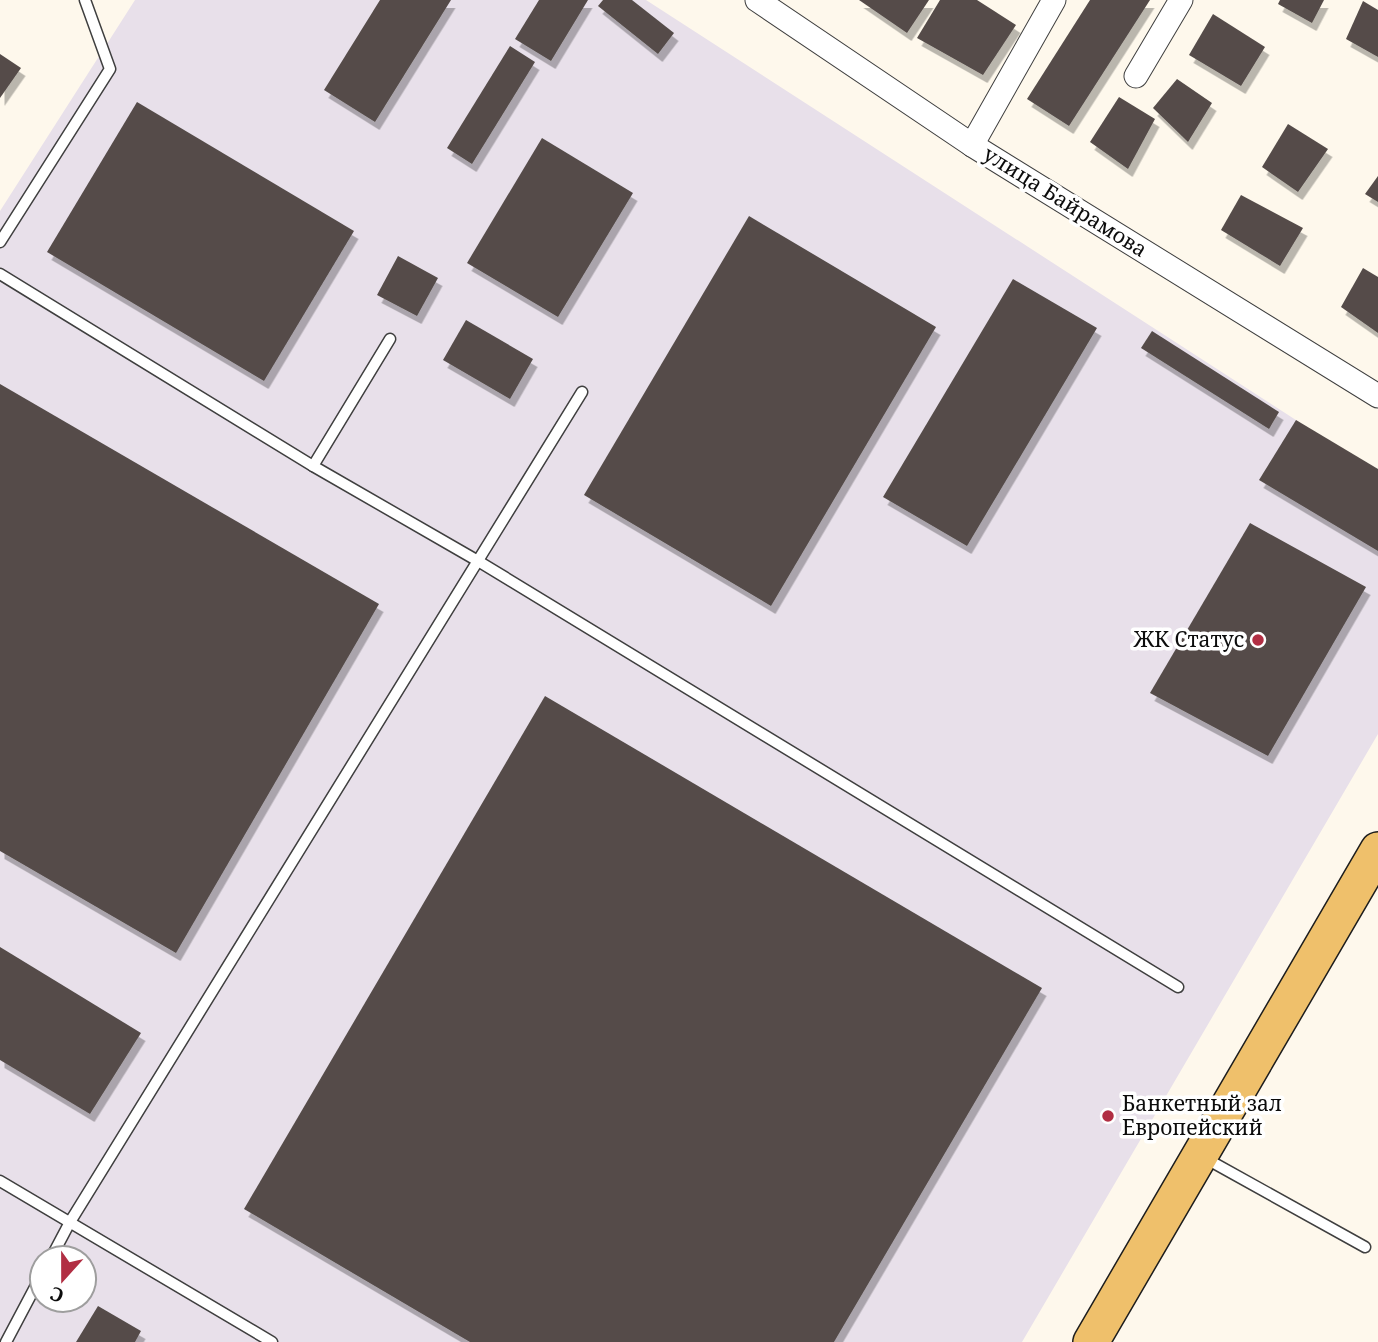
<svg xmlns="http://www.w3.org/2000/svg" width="1378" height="1342" viewBox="0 0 1378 1342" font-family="'Noto Serif',serif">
<defs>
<filter id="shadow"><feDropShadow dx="4.5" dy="8" stdDeviation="0" flood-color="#0004"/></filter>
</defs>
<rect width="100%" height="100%" fill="#fef8ec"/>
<!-- industrial -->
<path fill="#e8e0ea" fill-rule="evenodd" d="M 135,0 L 646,0 L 1378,473 L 1378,734 L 1022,1342 L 0,1342 L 0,211 ZM 42,1258 L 84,1258 L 84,1300 L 42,1300 Z"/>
<!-- building -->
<g fill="#544c49" filter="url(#shadow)">
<polygon points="380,0 451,0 375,122 324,90"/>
<polygon points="539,0 588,0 551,61 515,39"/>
<polygon points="603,0 632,0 674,33 658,54 598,6"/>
<polygon points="859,0 929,0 907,33"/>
<polygon points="940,0 977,0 1016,25 983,75 917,38"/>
<polygon points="1090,0 1150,0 1069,126 1027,99"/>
<polygon points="1280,0 1324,0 1312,23 1278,4"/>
<polygon points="1363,1 1378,10 1378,57 1346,39"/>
<polygon points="1213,14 1265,47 1241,86 1189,55"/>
<polygon points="510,46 535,62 472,164 447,148"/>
<polygon points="0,54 21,68 0,98"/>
<polygon points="1177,79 1212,103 1188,142 1153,108"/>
<polygon points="1119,97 1155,119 1128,169 1090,142"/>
<polygon points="137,102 354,231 264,381 47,252"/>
<polygon points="1288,124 1328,149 1298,192 1262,167"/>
<polygon points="542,138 633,193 558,317 467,263"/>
<polygon points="1378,176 1378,202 1365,194"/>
<polygon points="1241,195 1303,228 1280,266 1221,230"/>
<polygon points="749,216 936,327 771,606 584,495"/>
<polygon points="398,256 438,278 417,316 377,295"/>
<polygon points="1363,268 1378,277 1378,333 1341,307"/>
<polygon points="1013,279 1097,328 967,546 883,497"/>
<polygon points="466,320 533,359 510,399 443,360"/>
<polygon points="1152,331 1279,412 1269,429 1141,348"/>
<polygon points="0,384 379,604 176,953 0,851"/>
<polygon points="1296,420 1378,469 1378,551 1259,480"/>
<polygon points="1250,523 1366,587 1268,756 1150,693"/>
<polygon points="545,696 1042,988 834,1342 470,1342 244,1209"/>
<polygon points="0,947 141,1033 90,1114 0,1060"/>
<polygon points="98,1306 141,1331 135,1342 76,1342"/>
</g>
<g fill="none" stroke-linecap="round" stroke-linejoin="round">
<defs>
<g id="lane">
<polyline points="0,242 110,69 85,0"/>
<polyline points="0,274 313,466 478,561 1178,987"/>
<polyline points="313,466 390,339"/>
<polyline points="1203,1157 1365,1247"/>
<polyline points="0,1181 272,1342"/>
<polyline points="51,1258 70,1222 582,392"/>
<polyline points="6,1342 42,1274"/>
</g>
<g id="street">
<polyline points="757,0 972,145 1378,396"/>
<polyline points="1136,76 1181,0"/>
<polyline points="972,145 1054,0"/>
</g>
<polyline id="primary" points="1091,1342 1378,850"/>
</defs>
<!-- lane casing -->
<use href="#lane" stroke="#3f3f3f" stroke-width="13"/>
<!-- street casing -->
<use href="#street" stroke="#3f3f3f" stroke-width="25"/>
<!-- primary casing -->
<use href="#primary" stroke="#1d1d1d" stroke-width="38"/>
<!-- lane -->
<use href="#lane" stroke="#fff" stroke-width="10"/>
<!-- street -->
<use href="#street" stroke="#fff" stroke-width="23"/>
<!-- primary -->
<use href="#primary" stroke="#efc06b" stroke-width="35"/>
</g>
<!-- markers -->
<g fill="#b12e43" stroke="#fff" stroke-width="2.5">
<circle cx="1258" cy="640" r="7"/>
<circle cx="1108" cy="1116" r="7"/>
</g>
<g text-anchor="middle" stroke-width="7" stroke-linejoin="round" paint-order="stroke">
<!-- street labels -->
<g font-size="21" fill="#0c0c0c" stroke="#fff">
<text transform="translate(1065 202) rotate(32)" y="7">улица Байрамова</text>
</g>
<!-- poi labels -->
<g font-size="21" fill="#0c0c0c" stroke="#fff" text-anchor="end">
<text x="1244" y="647">ЖК Статус</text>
<text x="1122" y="1111" text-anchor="start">Банкетный зал<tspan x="1122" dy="24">Европейский</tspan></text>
</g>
</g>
<!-- north arrow -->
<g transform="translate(63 1279) rotate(201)"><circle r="33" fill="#ffffff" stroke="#9e9e9e" stroke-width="2"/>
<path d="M0-5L12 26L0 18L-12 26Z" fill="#b12e43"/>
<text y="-10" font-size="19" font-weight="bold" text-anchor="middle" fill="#0c0c0c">С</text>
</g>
</svg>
